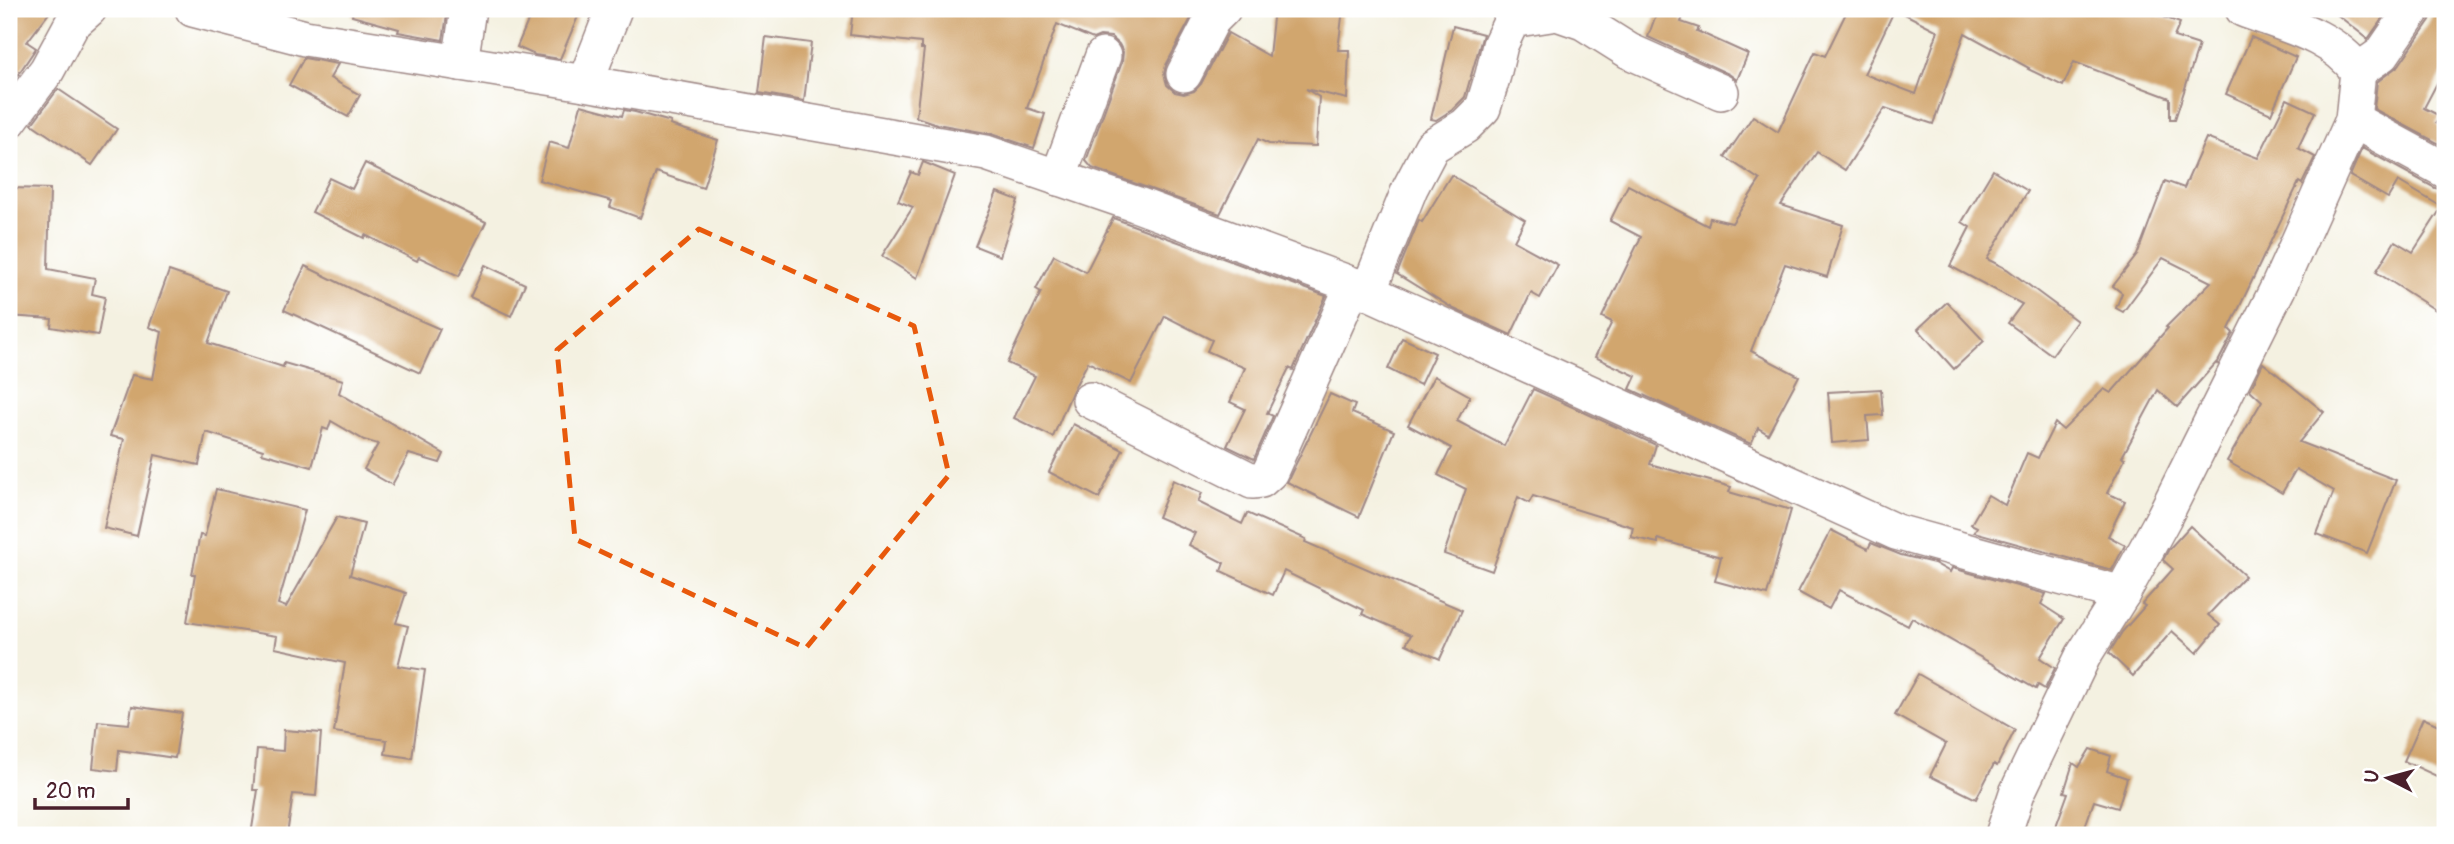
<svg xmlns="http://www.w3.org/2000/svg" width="2454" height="844" viewBox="0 0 2454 844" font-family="Pangolin,sans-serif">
<rect width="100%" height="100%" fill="#fff"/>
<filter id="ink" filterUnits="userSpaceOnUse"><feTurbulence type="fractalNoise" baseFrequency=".0143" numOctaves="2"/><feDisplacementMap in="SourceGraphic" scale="14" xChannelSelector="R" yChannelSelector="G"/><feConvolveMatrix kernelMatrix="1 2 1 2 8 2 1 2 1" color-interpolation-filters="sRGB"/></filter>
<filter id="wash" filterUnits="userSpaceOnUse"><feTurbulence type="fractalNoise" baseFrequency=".00686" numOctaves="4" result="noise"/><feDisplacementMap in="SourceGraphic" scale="28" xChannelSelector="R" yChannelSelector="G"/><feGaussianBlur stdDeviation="1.57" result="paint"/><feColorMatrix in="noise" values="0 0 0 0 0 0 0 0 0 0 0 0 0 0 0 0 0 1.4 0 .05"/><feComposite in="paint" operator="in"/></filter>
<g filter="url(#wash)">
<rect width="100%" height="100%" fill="#f4f1e1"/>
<g id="blocks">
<!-- building -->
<g fill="#d1a66e" fill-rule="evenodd">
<polygon points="9,9 52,9 27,42 36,48 9,88"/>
<polygon points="353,9 448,9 443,40 398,32 399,29 352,16"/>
<polygon points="533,9 565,9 579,14 560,59 535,55 517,47"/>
<polygon points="853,9 1196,9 1166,65 1164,74 1167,85 1175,92 1184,94 1194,91 1201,84 1228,33 1269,56 1274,9 1343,9 1338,50 1349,50 1347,99 1306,89 1319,97 1316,146 1269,144 1258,139 1220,214 1092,168 1086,161 1122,62 1123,52 1119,44 1111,37 1100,36 1093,39 1057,24 1027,108 1045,114 1034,148 992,134 937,124 916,117 924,49 921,49 921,43 850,35"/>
<polygon points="1658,9 1686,9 1681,22 1699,28 1697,31 1748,54 1737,80 1729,74 1648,37"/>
<path d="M 1848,9 L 2142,9 L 2180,23 L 2174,37 L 2199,45 L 2175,119 L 2170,119 L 2170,98 L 2074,62 L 2063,86 L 2028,69 L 2029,68 L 1965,33 L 1933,124 L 1885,108 L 1845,170 L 1817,152 L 1781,205 L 1843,225 L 1827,277 L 1785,264 L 1751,351 L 1799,376 L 1768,434 L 1758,428 L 1751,444 L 1630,389 L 1636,376 L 1595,357 L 1612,322 L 1602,317 L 1641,237 L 1610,221 L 1628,185 L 1708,226 L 1710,218 L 1732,223 L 1760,180 L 1725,157 L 1753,116 L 1778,132 L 1815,52 L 1825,56 ZM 1895,9 L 1938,31 L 1916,94 L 1864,74 Z"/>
<polygon points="2330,9 2389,9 2368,39"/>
<polygon points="2433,10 2445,18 2445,68 2424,108 2440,116 2436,123 2445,129 2445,147 2374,109 2377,82 2399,65 2430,20"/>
<polygon points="1453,26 1483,34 1465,97 1452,110 1436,120 1431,119"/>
<polygon points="766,37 811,43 804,101 759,93"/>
<polygon points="2251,37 2296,57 2271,114 2226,94"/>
<polygon points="304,58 338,64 330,78 360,95 348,117 289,85"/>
<polygon points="58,89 117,129 92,165 32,124"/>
<polygon points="2287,99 2315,112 2298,148 2315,157 2302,184 2299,182 2229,329 2233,333 2217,364 2216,363 2177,407 2158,390 2122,457 2125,458 2107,493 2125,501 2108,536 2125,545 2112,570 1974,532 1977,527 1971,524 1988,495 2005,505 2027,453 2038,458 2055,423 2063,430 2104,389 2111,393 2168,328 2166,327 2211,282 2163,258 2123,312 2116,308 2122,293 2113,286 2137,255 2165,181 2184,188 2206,138 2258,158"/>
<polygon points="581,105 622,116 624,110 635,112 671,122 670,125 718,140 703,188 656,172 640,218 610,207 612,201 539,180 549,142 569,148"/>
<polygon points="2362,148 2435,188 2445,190 2445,316 2376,272 2395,241 2413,252 2442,207 2398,181 2388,198 2350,176"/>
<polygon points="923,162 955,175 917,278 882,256 913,207 898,201 911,172 918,175"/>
<polygon points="365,163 486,222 459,276 419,257 417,261 365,235 364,238 312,212 329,178 352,189"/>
<polygon points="1993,170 2028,191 1987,259 2007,269 2077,321 2052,355 2008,323 2022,304 1950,266 1970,227 1962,222"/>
<polygon points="1451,175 1525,220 1514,241 1558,265 1540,298 1531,293 1511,335 1454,309 1397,274 1419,220 1422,222"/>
<polygon points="10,188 50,189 48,269 95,278 92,294 105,297 98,335 51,327 52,319 9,316"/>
<polygon points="997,192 1018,200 1000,256 975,246"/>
<polygon points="1113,218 1326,296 1293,370 1289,368 1267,413 1273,416 1254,459 1227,446 1245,409 1230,402 1245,368 1207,351 1212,340 1165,316 1131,383 1088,362 1072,392 1053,437 1014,418 1035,376 1007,363 1041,292 1036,289 1054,255 1086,272"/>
<polygon points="485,265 525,284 511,316 470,297"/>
<polygon points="305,266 376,301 440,329 420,373 284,310"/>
<polygon points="169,271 227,291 208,343 283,367 284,363 343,380 339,393 444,454 440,463 409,454 392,485 364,469 378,444 364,440 331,421 328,430 323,428 312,467 262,453 263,450 206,432 199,465 155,455 137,536 104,528 124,439 110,436 132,375 153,379 162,332 149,327"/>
<polygon points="1947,302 1984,341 1954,369 1918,329"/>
<polygon points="1402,338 1435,353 1420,385 1388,369"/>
<polygon points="2263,363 2324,412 2299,442 2396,480 2367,553 2317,534 2334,491 2296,469 2282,493 2227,461 2262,401 2250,390"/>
<polygon points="1434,376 1470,396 1457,421 1504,446 1533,389 1656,445 1650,464 1731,487 1729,492 1791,510 1767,595 1715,581 1721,557 1658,539 1658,543 1631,537 1633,527 1533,496 1529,503 1518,497 1492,571 1444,554 1466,489 1438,475 1451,448 1408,425"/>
<polygon points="1881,389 1883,415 1867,416 1869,440 1832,443 1828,392"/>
<polygon points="1330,394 1355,405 1352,413 1394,431 1359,517 1287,482"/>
<polygon points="1073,424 1123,450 1099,498 1049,472"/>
<polygon points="1173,480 1202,493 1198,502 1242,524 1247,513 1306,539 1305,542 1462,610 1440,659 1406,644 1411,635 1362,614 1364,610 1284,571 1273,595 1221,571 1224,563 1189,545 1195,533 1158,517"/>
<polygon points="216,489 305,510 278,604 286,607 337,517 364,524 350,575 406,593 396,623 408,626 398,666 425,670 412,758 385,754 387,740 334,732 345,663 275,648 277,636 187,622 195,574 192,574 200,535 205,536"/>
<polygon points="2190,526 2245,576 2208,615 2220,625 2197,653 2172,631 2133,676 2109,653 2122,632 2145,606 2142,604 2173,569 2163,560 2169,549"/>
<polygon points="1831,530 1868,549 1871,543 1901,555 1934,563 1950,572 1952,568 2046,594 2041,604 2064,619 2040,658 2055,668 2045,689 2038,685 2036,689 1912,618 1908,626 1839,590 1829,609 1798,592"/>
<polygon points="1918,674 2015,730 1997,766 1994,764 1976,799 1930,776 1946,744 1895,715"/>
<polygon points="132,706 182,713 175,758 119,750 117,771 93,768 98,721 129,724"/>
<polygon points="2423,718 2445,728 2445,780 2404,761"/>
<polygon points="284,730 321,733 316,796 293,794 287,835 251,835 258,790 253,790 257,749 283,751"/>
<polygon points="2090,749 2111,756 2107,771 2127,778 2118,808 2094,801 2082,835 2070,835 2055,829 2068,793 2064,792 2073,763 2079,767"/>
</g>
</g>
</g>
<g filter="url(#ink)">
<use href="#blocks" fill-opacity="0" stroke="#9f8886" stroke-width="2"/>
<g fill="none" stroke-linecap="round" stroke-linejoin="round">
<defs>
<g id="minor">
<polyline points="193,9 305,38 585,83 986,153 1135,204 1353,285 1896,532 2122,594"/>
<polyline points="1512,20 1557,13 1583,22 1629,51 1721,92"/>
<polyline points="460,63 468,9"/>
<polyline points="2358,71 2382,54 2413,9"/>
<polyline points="1184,74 1212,20 1223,9"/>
<polyline points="585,83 614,9"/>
<polyline points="2353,120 2445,170"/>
<polyline points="9,121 47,70 72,24 89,9"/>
<polyline points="1058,178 1103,56"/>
<polyline points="1368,292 1410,188 1432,146 1465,126 1483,108 1493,75 1500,45 1512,20 1515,9"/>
<polyline points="1090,400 1252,481 1261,480 1270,472 1353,285"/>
<path d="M 2003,835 L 2017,793 L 2083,656 L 2122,594 L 2164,517 L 2278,288 L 2353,120 L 2358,71 C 2331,34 2284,25 2243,9"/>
</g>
</defs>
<!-- minor casing -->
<use href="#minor" stroke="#9f8886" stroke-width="38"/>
<!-- minor -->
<use href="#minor" stroke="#fff" stroke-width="35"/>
</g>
</g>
<!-- marked area -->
<path fill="none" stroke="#e8590c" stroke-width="5" stroke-dasharray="14 9" stroke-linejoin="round" d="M 699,229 L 914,326 L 949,475 L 806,648 L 575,539 L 557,350 Z"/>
<!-- margin -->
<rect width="2454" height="844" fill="none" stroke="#fff" stroke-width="35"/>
<!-- north arrow -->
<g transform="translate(2388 778) rotate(276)" stroke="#ffffff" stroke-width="5" paint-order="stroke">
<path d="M0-5L12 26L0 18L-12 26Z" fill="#4a1f2b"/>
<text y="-10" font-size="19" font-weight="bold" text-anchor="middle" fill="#4a1f2b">U</text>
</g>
<!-- scale -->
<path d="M35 798v10h93v-10" fill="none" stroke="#4a1f2b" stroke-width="3.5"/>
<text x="46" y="798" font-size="21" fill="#4a1f2b" stroke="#ffffff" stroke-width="5" paint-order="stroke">20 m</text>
</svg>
